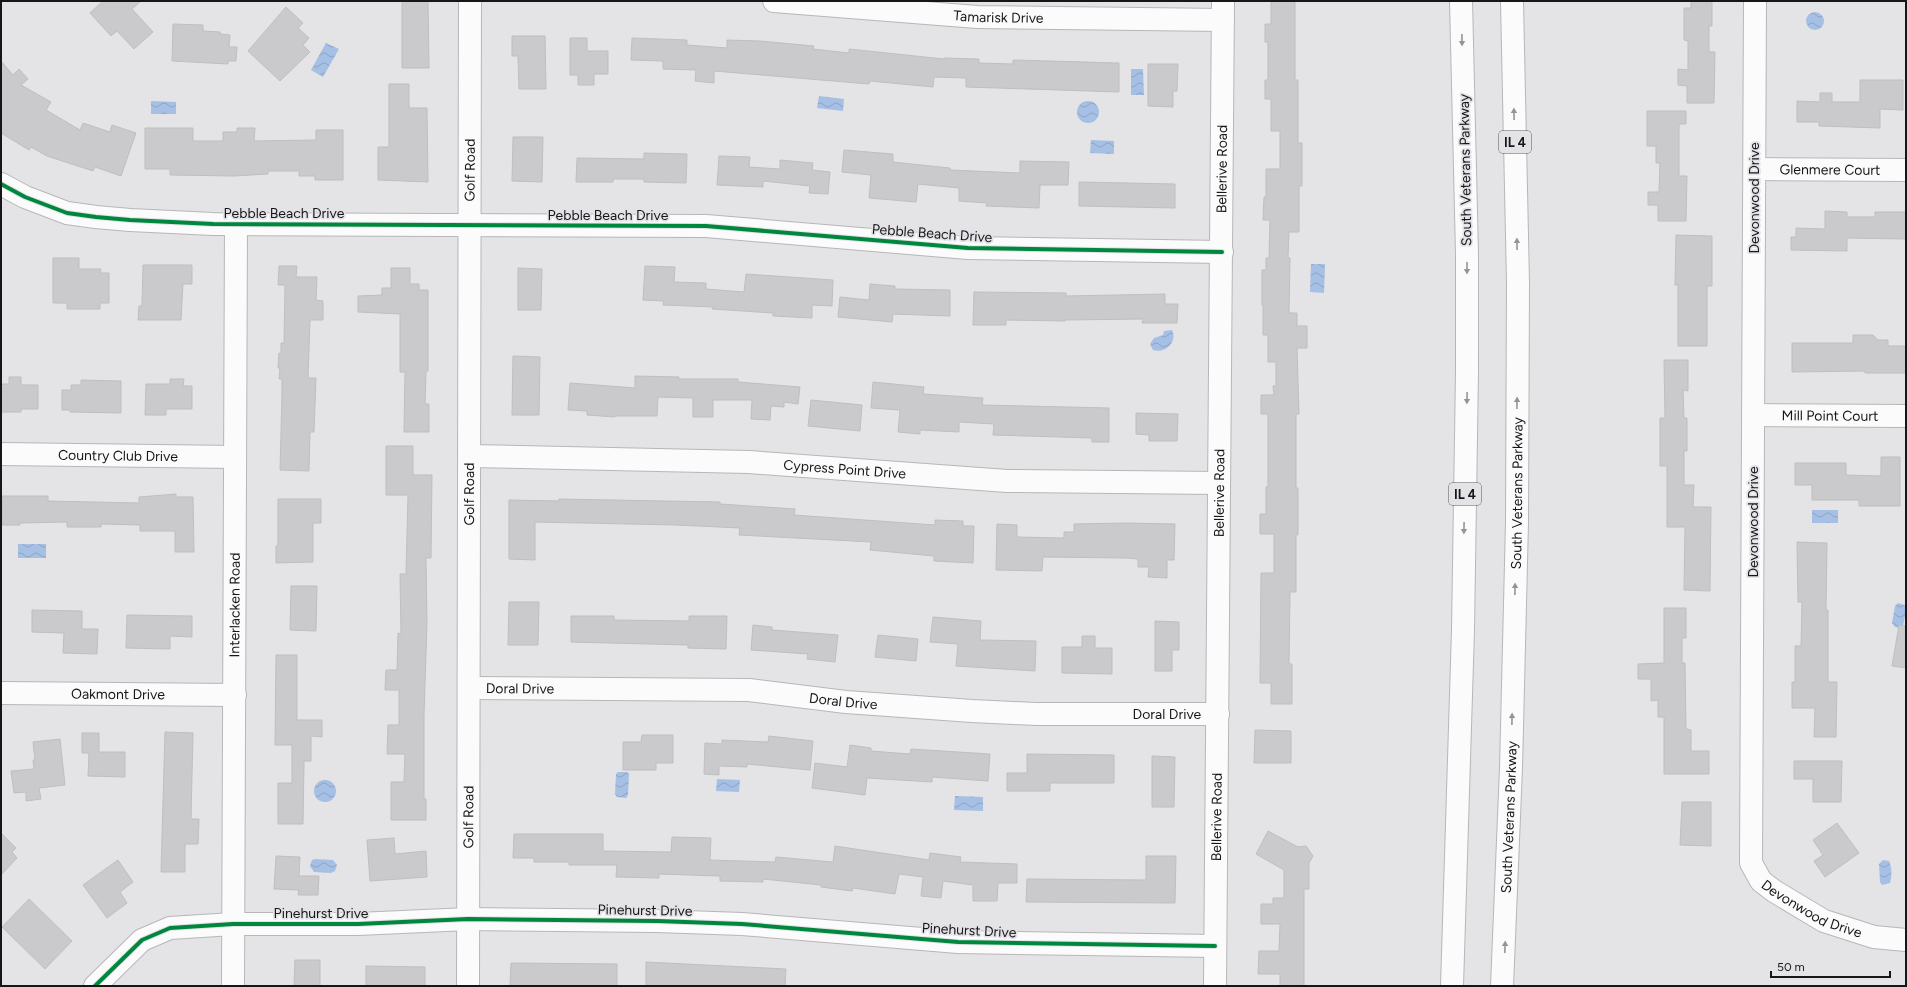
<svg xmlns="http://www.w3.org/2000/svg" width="1907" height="987" viewBox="0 0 1907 987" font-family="Figtree,sans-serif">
<defs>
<pattern id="water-waves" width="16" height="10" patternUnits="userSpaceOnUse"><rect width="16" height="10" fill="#a5c0e4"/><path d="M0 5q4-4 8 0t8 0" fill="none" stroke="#8da4c3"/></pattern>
</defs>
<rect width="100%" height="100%" fill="#e4e3e6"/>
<!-- water -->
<g fill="url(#water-waves)">
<circle cx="1815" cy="21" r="9"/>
<polygon points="326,43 339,49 323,77 311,70"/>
<polygon points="1131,69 1143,69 1144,95 1131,95"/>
<polygon points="819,96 844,99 843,111 817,108"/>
<polygon points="151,101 176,102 176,114 151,114"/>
<circle cx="1088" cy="112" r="11"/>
<polygon points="1091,140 1114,141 1114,154 1090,153"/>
<polygon points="1311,264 1325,264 1324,293 1310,292"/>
<path d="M 1172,330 C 1178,342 1165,354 1153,350 L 1150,344 L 1154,338 L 1163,335 L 1164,331 Z"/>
<rect x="1812" y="510" width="26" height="13"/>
<rect x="18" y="544" width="28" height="14"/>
<polygon points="1898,603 1905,605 1906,611 1903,626 1900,628 1895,627 1892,623 1895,606"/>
<polygon points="618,772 627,772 629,774 628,795 626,798 617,797 615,794 616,774"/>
<polygon points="717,779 740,780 739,792 716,791"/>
<circle cx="325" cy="791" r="11"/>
<polygon points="955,796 983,797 983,811 954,810"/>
<polygon points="315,859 333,860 337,865 335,871 331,873 314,872 310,866 312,860"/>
<path d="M 1883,860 L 1889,861 C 1892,867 1892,876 1890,883 L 1882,885 L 1880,882 L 1879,864 Z"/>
</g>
<!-- building -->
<g fill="#cac9cb" stroke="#bfbec0">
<polygon points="103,1 141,1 132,9 153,32 134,49 117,31 111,36 90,13"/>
<polygon points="402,1 428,1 429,68 402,68"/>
<polygon points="1271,1 1295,1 1295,80 1298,80 1298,143 1302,143 1302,186 1299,186 1299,232 1289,232 1288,258 1290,258 1289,313 1297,313 1297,326 1307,326 1307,348 1297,348 1299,414 1296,414 1296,488 1298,488 1298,535 1296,535 1296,592 1290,592 1289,664 1292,664 1292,704 1271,704 1271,683 1260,683 1261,573 1274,573 1274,534 1260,534 1260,514 1266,514 1266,487 1268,487 1268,414 1261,414 1261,395 1274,395 1273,386 1276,386 1276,362 1268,362 1268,335 1263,335 1263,305 1262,305 1262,270 1266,270 1266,258 1269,258 1270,220 1263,220 1264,197 1266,197 1266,169 1280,169 1280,131 1271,131 1271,99 1265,99 1265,80 1268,80 1268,42 1265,42 1265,24 1271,24"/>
<polygon points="1691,1 1712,1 1712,26 1709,26 1709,52 1715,52 1714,103 1687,103 1687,86 1678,85 1678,69 1688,70 1688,41 1684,40 1684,8 1691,8"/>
<polygon points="286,7 303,23 298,28 309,38 303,45 310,52 280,81 248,51"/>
<polygon points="173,24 203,25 203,31 220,32 220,34 230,35 229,47 237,47 236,61 228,61 228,64 172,61"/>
<polygon points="512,36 545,36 546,89 519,89 518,56 512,56"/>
<polygon points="570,38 587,38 587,51 608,51 608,74 594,74 594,85 578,85 578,75 570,75"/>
<polygon points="632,38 687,40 687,45 727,48 727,40 760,41 814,46 813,49 849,53 849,49 944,59 944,58 979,59 979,63 1013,64 1013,60 1119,63 1119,92 966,87 966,78 934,77 933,87 870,81 869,84 714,71 714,83 695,81 696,70 663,69 663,61 631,60"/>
<polygon points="1,61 13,75 19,69 28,79 21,85 51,102 46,110 80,130 83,123 110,132 112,125 136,133 121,176 95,167 93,171 47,156 31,147 29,150 1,133"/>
<polygon points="1148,64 1178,64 1177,91 1173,91 1173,107 1148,106"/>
<polygon points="1860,80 1903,80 1903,110 1880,109 1880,128 1819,126 1819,122 1797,122 1797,101 1820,102 1820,93 1832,93 1832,102 1860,102"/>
<polygon points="389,84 409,84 409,108 427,108 428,182 378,180 378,147 389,147"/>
<polygon points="1647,111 1686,111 1686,124 1679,124 1679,176 1687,176 1686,221 1658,221 1658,205 1648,205 1648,192 1659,192 1660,163 1656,163 1656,146 1647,146"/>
<polygon points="145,128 193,128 193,141 223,141 223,132 237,132 237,128 255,128 254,141 316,140 316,130 343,130 343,180 315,180 315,176 299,176 299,171 268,171 268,174 234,176 170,175 170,169 145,169"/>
<polygon points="513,137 543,137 542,182 512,181"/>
<polygon points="844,150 893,154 893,162 950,168 950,170 1020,173 1020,161 1069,162 1068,185 1040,185 1039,208 986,206 987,203 959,201 959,188 918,184 916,202 869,198 871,175 842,172"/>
<polygon points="644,153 687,154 686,183 644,182 644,179 613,179 613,182 576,182 577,158 644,159"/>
<polygon points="719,156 750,157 749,167 780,169 780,160 813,163 812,170 830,172 828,194 809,193 810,186 763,181 763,187 717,185"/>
<polygon points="1079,182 1175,184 1175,208 1079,206"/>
<polygon points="1825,211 1847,212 1847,217 1875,217 1875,212 1906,212 1906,239 1847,238 1847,251 1791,250 1791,237 1796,237 1796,228 1825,229"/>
<polygon points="1676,235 1712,236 1712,286 1707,286 1707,346 1678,346 1678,285 1675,285"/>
<polygon points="53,258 79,258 79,269 101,269 100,273 109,273 109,303 100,303 100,309 67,309 67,303 53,303"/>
<polygon points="143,265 192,265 192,284 183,284 181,320 138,320 139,306 142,306"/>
<polygon points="279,266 297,266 296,277 317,277 316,300 323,301 323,320 310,320 308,378 316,378 314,432 310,432 309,471 280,470 282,395 282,379 279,379 280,368 278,368 279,353 281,353 281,343 284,343 285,285 278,285"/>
<polygon points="645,266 675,267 674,282 706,283 706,289 744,292 746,274 833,280 832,306 812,305 812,318 773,316 773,313 712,309 713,307 663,305 664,301 643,300"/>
<polygon points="391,268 410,268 410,284 419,284 419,290 428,290 428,371 426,371 425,404 429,404 429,432 404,432 405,372 400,372 400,314 358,312 358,296 382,295 382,288 391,288"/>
<polygon points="518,268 542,269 541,310 518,310"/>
<polygon points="870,284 895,286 895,289 950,290 950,316 893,314 892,322 838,317 840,297 869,300"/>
<polygon points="974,292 1066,293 1066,296 1165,294 1165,304 1178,304 1177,323 1142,323 1143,319 1065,320 1065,321 1006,320 1006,325 973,325"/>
<polygon points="1853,335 1873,335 1878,340 1888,340 1888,346 1906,346 1906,373 1865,373 1865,371 1792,372 1792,343 1853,343"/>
<polygon points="513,356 540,357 539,415 512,415"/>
<polygon points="1664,360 1688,360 1688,391 1683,390 1684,418 1687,418 1687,451 1684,451 1684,485 1694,485 1693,507 1711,507 1710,591 1684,590 1685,527 1667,527 1667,466 1660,466 1660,418 1665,418"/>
<polygon points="635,376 679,377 679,379 738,379 738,382 800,387 798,404 784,402 784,407 771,406 770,420 751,419 752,400 713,400 713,417 693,417 693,398 658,397 657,416 615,416 615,417 587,415 587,411 568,410 570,383 635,388"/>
<polygon points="9,377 21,377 21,385 38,385 38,409 21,409 21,412 1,412 1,384 9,384"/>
<polygon points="170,379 184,379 183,386 192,386 192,409 166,409 166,415 145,415 146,384 170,384"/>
<polygon points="81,380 121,381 121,413 70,412 70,410 62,410 62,390 71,390 71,385 81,385"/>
<polygon points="873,382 924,387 923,394 983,398 982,405 1109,408 1109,442 1092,442 1092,438 993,435 994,424 959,422 959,432 920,430 920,434 898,432 900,410 871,408"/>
<polygon points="811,400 862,405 860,431 808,426"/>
<polygon points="1136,413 1178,414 1177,441 1149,441 1149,435 1136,434"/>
<polygon points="386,446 413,446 413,475 432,475 431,558 426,558 427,623 424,715 424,799 426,799 426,820 391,820 391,782 404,782 405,754 387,754 388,725 399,725 399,690 385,690 386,670 397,670 398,633 401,634 400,574 406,574 408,495 386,495"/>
<polygon points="1881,457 1900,457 1900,506 1859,506 1859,500 1812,500 1812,485 1795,485 1795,463 1846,463 1846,475 1881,476"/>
<polygon points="176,494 176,497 193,497 194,552 175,552 175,531 140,531 140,525 101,524 101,527 67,527 67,522 20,523 20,525 2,525 2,496 48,496 48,501 139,503 139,497"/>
<polygon points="278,499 321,499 321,523 313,523 313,562 276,563 276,546 278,545"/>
<polygon points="559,499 720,502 720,504 795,509 794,515 935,525 935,520 963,521 963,526 974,526 973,563 934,561 934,556 870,550 871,542 739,535 740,528 676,525 535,522 535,560 509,559 509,500 559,501"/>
<polygon points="1126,523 1175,524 1174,560 1167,560 1167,578 1148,577 1149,567 1138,567 1138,559 1126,558 1043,557 1042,571 996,570 997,524 1017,525 1017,537 1064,538 1064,532 1074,532 1074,524"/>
<polygon points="1797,542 1827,543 1826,610 1828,610 1828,682 1837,682 1836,737 1814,737 1815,708 1792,708 1792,682 1795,682 1795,646 1801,646 1802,602 1798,602"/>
<polygon points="291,586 317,586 316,631 290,630"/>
<polygon points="509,602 539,602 538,645 508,645"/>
<polygon points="1664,608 1686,608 1686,638 1682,638 1682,663 1685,663 1686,729 1691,730 1691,751 1709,751 1709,774 1664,774 1664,717 1658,717 1658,700 1651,701 1651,679 1638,679 1638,664 1664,663"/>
<polygon points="32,610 82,611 82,629 98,629 97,654 63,653 64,633 32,632"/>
<polygon points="127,615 192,616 192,637 170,636 170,649 126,648"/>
<polygon points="571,616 614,616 614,620 689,621 689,616 727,616 726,649 688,648 688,645 571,642"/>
<polygon points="933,617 981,621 980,640 1036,641 1035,671 956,666 958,644 930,642"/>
<polygon points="1155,621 1179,622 1179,650 1172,650 1172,671 1155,671"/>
<polygon points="753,625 772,627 772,630 838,635 835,662 807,659 808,654 751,650"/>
<polygon points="1899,625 1906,626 1906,668 1892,666"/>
<polygon points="878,635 918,639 916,661 875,657"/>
<polygon points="1082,636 1095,636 1095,648 1112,648 1112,674 1062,673 1062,647 1082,647"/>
<polygon points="276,655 297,655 297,720 322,720 322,737 311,736 311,761 304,761 303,824 278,824 278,783 292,783 292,745 275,745"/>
<polygon points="1255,730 1291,731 1291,763 1254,763"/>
<polygon points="165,732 193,733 191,819 199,819 198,844 185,844 185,872 161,872"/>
<polygon points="82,733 99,733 99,752 125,752 125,777 88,776 89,753 82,753"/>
<polygon points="642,735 673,735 673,763 656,763 656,770 623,770 623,742 641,742"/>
<polygon points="769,736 813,741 810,770 747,764 747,767 719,766 719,775 704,774 705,743 722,744 722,740 768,742"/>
<polygon points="60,739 65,785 39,788 41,799 26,801 26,792 14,793 11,771 34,769 33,760 35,760 33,742"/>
<polygon points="850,745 871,748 871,751 910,754 911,749 990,754 988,781 932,777 932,782 867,778 865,795 812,788 815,763 847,767"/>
<polygon points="1027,754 1114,755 1114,783 1050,783 1050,791 1007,791 1007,773 1027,773"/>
<polygon points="1152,756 1175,757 1174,807 1152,807"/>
<polygon points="1794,761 1842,761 1841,802 1813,802 1813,779 1794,779"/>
<polygon points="1682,802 1711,802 1711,846 1680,845"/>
<polygon points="1837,823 1859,853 1825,877 1814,861 1823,855 1813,840"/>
<polygon points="1268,831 1298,847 1306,846 1313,856 1309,863 1309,889 1304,889 1304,986 1280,986 1280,974 1258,974 1259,951 1279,951 1280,924 1261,924 1261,904 1273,904 1273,898 1284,898 1284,870 1256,854"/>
<polygon points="1,833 16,848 12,852 17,858 1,875"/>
<polygon points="514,834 603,834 603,851 671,852 672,837 711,838 710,860 775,862 776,857 833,862 835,846 929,860 930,853 961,857 960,862 1017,864 1017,883 998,883 997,901 973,901 973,885 943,881 941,898 921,896 923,877 899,874 895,894 853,888 852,891 821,887 821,885 763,879 763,882 720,881 720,876 659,874 659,878 616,877 617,865 569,865 569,862 534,862 534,858 513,858"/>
<polygon points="394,838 395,854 426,851 427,877 370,881 367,840"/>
<polygon points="276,856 300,857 299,876 319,876 318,895 298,895 299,890 274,889"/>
<polygon points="1146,856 1176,856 1175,903 1026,902 1027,879 1146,880"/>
<polygon points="118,860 133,882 120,892 127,903 107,918 83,885"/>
<polygon points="29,899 72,941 45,969 2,927"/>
<polygon points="295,960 320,960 320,986 294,986"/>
<polygon points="646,962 786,969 785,986 646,986"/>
<polygon points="511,963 617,964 617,986 510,986"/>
<polygon points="366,966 425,967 425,986 366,986"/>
</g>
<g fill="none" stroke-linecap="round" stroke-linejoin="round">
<defs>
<g id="minor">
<path id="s1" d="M 774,1 L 977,17 L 1223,20"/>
<path id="s2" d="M 1755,1 L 1751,863 L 1761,881 L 1774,891 L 1824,921 L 1874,937 L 1906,940"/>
<path id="s3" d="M 1755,169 L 1906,170"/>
<polyline points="1,184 25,197 67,213 96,217 130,220 213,224 706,226 968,248 1222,252"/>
<path id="s4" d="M 1753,415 L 1906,416"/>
<path id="s5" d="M 1,454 L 235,457"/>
<path id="s6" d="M 470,456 L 749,462 L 1007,481 L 1218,483"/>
<path id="s7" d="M 470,688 L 749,690 L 846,702 L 972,711 L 1036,714 L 1218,714"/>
<path id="s8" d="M 1,693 L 235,695"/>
<polyline points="95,986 142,940 170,928 233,924 358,924 468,919 657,921 742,924 958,942 1215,946"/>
<path id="s9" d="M 233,986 L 236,224"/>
<path id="s10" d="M 468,986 L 470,1"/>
<path id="s11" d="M 1215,986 L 1223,1"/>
</g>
<g id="highway">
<polyline points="1452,986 1463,630 1467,372 1467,254 1461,1"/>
<path id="s12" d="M 1502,986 L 1511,768 L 1517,522 L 1518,283 L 1512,1"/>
</g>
</defs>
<!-- minor casing -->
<use href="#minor" stroke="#b7b6b9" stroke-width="24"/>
<!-- highway casing -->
<use href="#highway" stroke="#b7b6b9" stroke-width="24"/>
<!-- minor -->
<use href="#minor" stroke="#fbfbfb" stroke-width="22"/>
<!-- highway -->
<use href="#highway" stroke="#fbfbfb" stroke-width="22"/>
<defs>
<g id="cycleway">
<polyline points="1,184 25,197 67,213 96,217 130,220 213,224 706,226 968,248 1222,252"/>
<polyline points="95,986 142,940 170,928 233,924 358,924 468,919 657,921 742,924 958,942 1215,946"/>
</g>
</defs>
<!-- cycleway casing -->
<use href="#cycleway" stroke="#e3e2e7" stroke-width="6"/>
<!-- cycleway -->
<use href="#cycleway" stroke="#00873e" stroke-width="4"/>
</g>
<!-- one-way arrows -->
<defs><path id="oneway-solid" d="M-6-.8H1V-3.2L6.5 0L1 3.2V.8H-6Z"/></defs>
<g fill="#949494">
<use href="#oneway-solid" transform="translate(1462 40) rotate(89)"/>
<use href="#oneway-solid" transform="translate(1514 114) rotate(-91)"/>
<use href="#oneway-solid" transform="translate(1517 244) rotate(-91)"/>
<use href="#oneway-solid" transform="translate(1467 268) rotate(90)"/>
<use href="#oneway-solid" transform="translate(1467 398) rotate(91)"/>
<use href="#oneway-solid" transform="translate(1517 403) rotate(-89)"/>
<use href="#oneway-solid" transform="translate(1464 528) rotate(91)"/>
<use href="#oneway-solid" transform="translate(1515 589) rotate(-89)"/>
<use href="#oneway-solid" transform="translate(1512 719) rotate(-89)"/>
<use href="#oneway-solid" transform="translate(1505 947) rotate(-88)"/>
</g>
<g text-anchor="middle" stroke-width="3.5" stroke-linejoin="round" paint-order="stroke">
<!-- shield labels -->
<g fill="#e3e2e7" stroke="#545255" stroke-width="1">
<rect x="1499" y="131" width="32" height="22" rx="3"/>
<rect x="1449" y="483" width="32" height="22" rx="3"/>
</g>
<g font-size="13" font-weight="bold" fill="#161517">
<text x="1515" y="147">IL 4</text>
<text x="1465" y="499">IL 4</text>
</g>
<!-- street labels -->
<g font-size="14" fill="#161517" stroke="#e3e2e7">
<text dy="5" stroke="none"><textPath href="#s1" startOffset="225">Tamarisk Drive</textPath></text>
<text dy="5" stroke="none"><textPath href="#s3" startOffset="75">Glenmere Court</textPath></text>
<text dy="5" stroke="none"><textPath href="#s10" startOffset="816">Golf Road</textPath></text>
<text dy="5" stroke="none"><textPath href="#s11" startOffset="817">Bellerive Road</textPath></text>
<text transform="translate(1465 170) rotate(-91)" y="5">South Veterans Parkway</text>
<text transform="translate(1754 198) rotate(-90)" y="5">Devonwood Drive</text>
<text x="284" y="218">Pebble Beach Drive</text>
<text x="608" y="220">Pebble Beach Drive</text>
<text transform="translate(932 233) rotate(4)" y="5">Pebble Beach Drive</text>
<text dy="5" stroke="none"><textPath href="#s4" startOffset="77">Mill Point Court</textPath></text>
<text dy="5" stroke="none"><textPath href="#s5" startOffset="117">Country Club Drive</textPath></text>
<text dy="5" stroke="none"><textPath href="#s6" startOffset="375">Cypress Point Drive</textPath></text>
<text dy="5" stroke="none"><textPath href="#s11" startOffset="493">Bellerive Road</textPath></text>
<text dy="5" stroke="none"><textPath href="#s10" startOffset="492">Golf Road</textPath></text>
<text dy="5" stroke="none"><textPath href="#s12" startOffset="493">South Veterans Parkway</textPath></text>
<text transform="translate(1753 522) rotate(-90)" y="5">Devonwood Drive</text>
<text dy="5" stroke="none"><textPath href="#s9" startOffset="381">Interlacken Road</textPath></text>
<text dy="5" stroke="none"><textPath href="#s7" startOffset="50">Doral Drive</textPath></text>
<text dy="5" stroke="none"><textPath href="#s8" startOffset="117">Oakmont Drive</textPath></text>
<text dy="5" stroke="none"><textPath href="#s7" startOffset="374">Doral Drive</textPath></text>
<text dy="5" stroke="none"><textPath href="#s7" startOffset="698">Doral Drive</textPath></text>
<text dy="5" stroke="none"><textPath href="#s10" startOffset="169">Golf Road</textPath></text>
<text dy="5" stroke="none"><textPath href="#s11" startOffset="169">Bellerive Road</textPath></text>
<text dy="5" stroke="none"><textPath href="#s12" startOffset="169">South Veterans Parkway</textPath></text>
<text dy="5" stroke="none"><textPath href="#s2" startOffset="941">Devonwood Drive</textPath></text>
<text transform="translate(645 910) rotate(1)" y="5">Pinehurst Drive</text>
<text x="321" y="918">Pinehurst Drive</text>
<text transform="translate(969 930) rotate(3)" y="5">Pinehurst Drive</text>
</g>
</g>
<!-- border -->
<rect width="1907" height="987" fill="none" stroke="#161517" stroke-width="4"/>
<!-- scale -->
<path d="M1771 971v6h119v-6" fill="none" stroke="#161517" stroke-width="2"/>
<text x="1777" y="971" font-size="12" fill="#161517" stroke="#e3e2e7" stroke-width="3" paint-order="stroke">50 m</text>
</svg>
